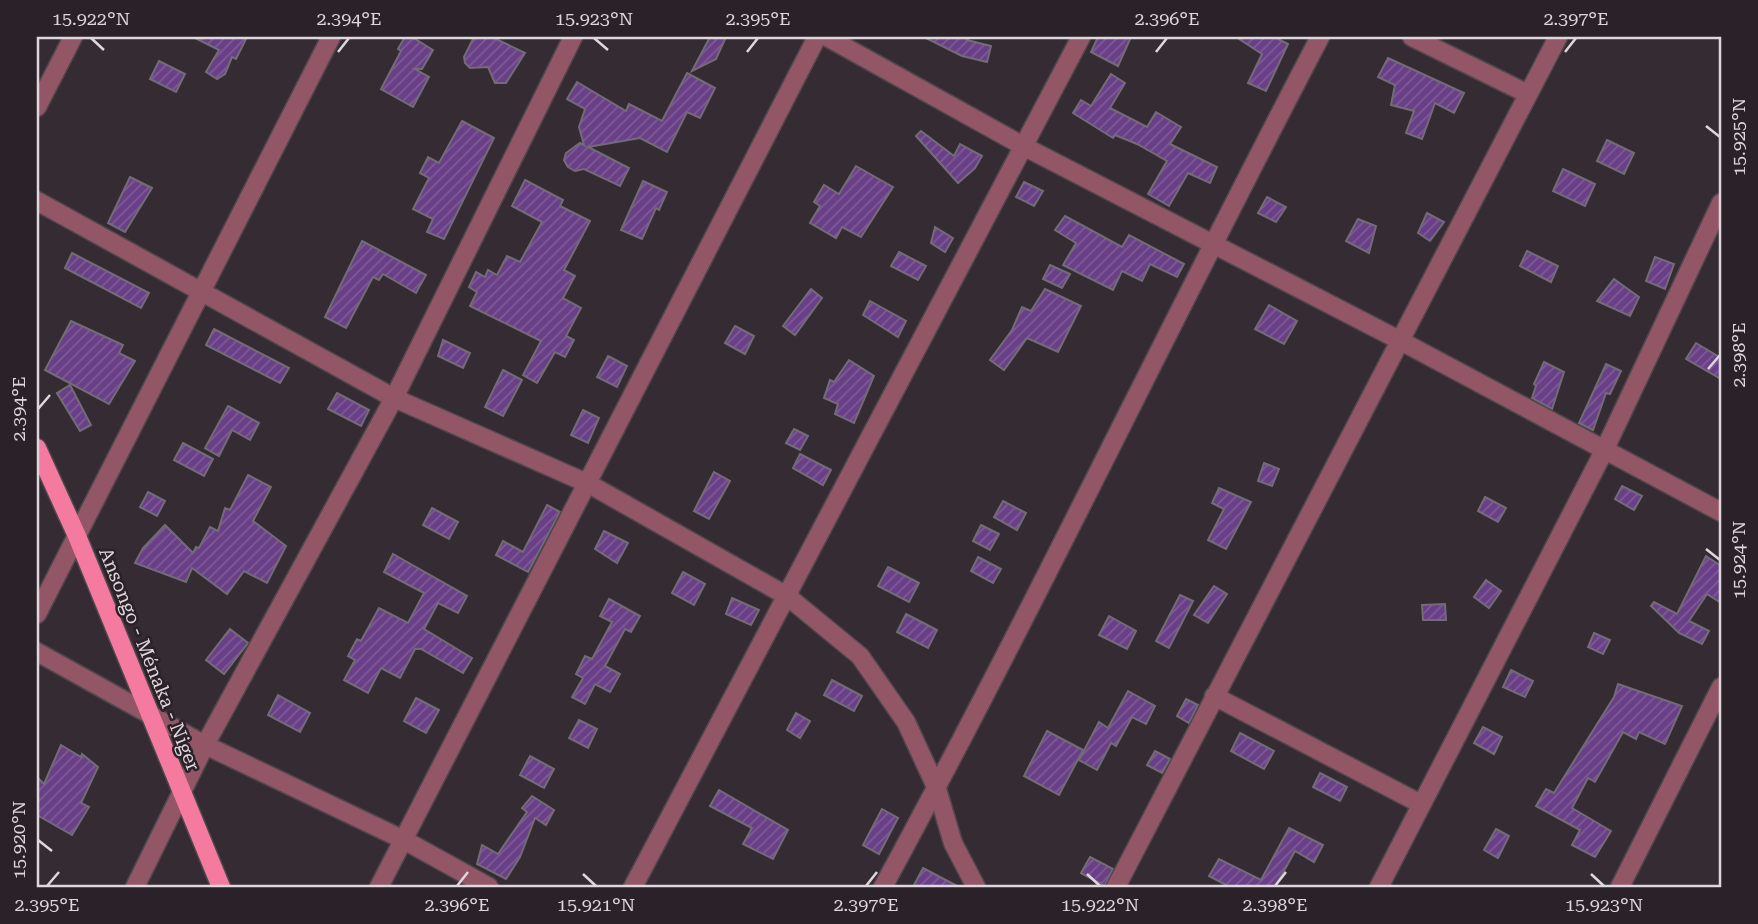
<svg xmlns="http://www.w3.org/2000/svg" width="1758" height="924" viewBox="0 0 1758 924" font-family="'Roboto Serif',serif">
<defs>
<pattern id="building-hatch" width="6" height="6" patternUnits="userSpaceOnUse" patternTransform="scale(1.75)"><rect width="6" height="6" fill="#693f87"/><path d="M-1 1l2-2M0 6l6-6M5 7l2-2" fill="none" stroke="#7e5a97"/></pattern>
</defs>
<rect width="100%" height="100%" fill="#352b32"/>
<!-- building -->
<g fill="url(#building-hatch)" stroke="#726c77" stroke-width="2">
<polygon points="193,37 247,37 236,59 232,57 225,74 217,79 206,72 219,50"/>
<polygon points="405,37 412,37 433,50 422,69 415,69 429,77 413,107 381,89 401,51 398,49"/>
<polygon points="474,37 492,37 525,53 506,83 495,83 488,67 470,68 465,63 464,57"/>
<polygon points="710,37 726,37 716,59 692,71"/>
<polygon points="924,37 969,37 967,40 991,46 987,62 962,56"/>
<polygon points="1098,37 1131,37 1118,66 1091,52"/>
<polygon points="1236,37 1274,37 1288,44 1266,91 1248,83 1262,54"/>
<polygon points="1388,58 1464,93 1454,113 1435,103 1422,139 1406,133 1414,111 1391,105 1395,85 1378,77"/>
<polygon points="159,61 185,74 176,92 150,79"/>
<polygon points="687,73 715,88 700,118 687,112 667,152 640,138 588,147 629,168 620,186 584,169 575,171 568,167 564,160 566,153 580,143 584,145 579,127 585,109 567,99 577,82 626,111 629,104 662,121"/>
<polygon points="1111,74 1125,83 1110,108 1147,127 1156,112 1181,127 1170,144 1217,167 1210,183 1188,173 1169,206 1148,194 1167,161 1137,144 1115,135 1113,138 1073,113 1081,100 1091,106"/>
<polygon points="462,121 494,138 444,239 427,232 433,219 413,209 429,178 420,173 428,157 439,163"/>
<polygon points="921,131 954,156 960,144 982,156 975,168 958,183 916,136"/>
<polygon points="1607,140 1634,153 1624,174 1597,161"/>
<polygon points="856,166 893,187 861,237 842,227 836,238 810,223 820,206 814,202 824,185 839,194"/>
<polygon points="1563,169 1595,184 1585,206 1553,191"/>
<polygon points="130,177 152,188 125,232 108,223"/>
<polygon points="525,180 563,200 560,206 590,221 564,270 575,276 563,298 581,308 566,336 574,340 565,357 555,352 537,383 523,375 541,341 470,306 477,292 469,287 476,272 485,277 488,270 497,275 507,256 520,262 542,222 512,206"/>
<polygon points="643,181 667,192 659,210 656,208 642,239 621,230"/>
<polygon points="1024,182 1043,191 1034,206 1016,197"/>
<polygon points="1267,197 1286,207 1276,222 1258,213"/>
<polygon points="1427,213 1444,222 1430,241 1418,233"/>
<polygon points="1065,216 1122,247 1129,235 1184,264 1177,277 1150,264 1142,281 1122,271 1113,290 1063,265 1076,243 1055,230"/>
<polygon points="1358,219 1376,226 1369,253 1346,241"/>
<polygon points="935,227 953,238 945,252 931,243"/>
<polygon points="362,241 426,275 416,293 383,274 379,280 373,277 346,328 325,317"/>
<polygon points="1527,251 1558,266 1551,282 1520,266"/>
<polygon points="899,252 926,266 918,280 891,266"/>
<polygon points="72,253 149,293 141,308 65,268"/>
<polygon points="1655,257 1674,264 1665,289 1646,281"/>
<polygon points="1050,265 1070,274 1062,288 1043,279"/>
<polygon points="1614,279 1639,297 1630,316 1597,301"/>
<polygon points="811,289 822,298 795,335 783,326"/>
<polygon points="1045,289 1081,306 1058,352 1027,338 1004,370 990,360 1012,330 1022,307 1031,311"/>
<polygon points="870,301 906,321 898,337 863,315"/>
<polygon points="1269,305 1297,321 1284,344 1255,329"/>
<polygon points="71,321 123,345 119,353 135,361 109,404 45,370"/>
<polygon points="735,326 754,336 745,354 725,343"/>
<polygon points="214,329 289,368 280,383 206,345"/>
<polygon points="443,340 470,353 463,368 438,356"/>
<polygon points="1696,343 1721,358 1721,379 1686,359"/>
<polygon points="608,356 627,366 617,387 597,377"/>
<polygon points="849,360 874,376 854,423 835,414 838,404 824,398 830,380 834,382"/>
<polygon points="1544,362 1564,372 1552,409 1532,398 1536,386 1534,384"/>
<polygon points="1606,364 1621,371 1610,394 1606,393 1593,430 1579,423"/>
<polygon points="503,370 522,380 503,416 485,407"/>
<polygon points="70,385 91,425 80,431 57,393"/>
<polygon points="337,393 369,410 361,426 328,409"/>
<polygon points="228,406 259,423 250,440 232,430 219,456 205,448"/>
<polygon points="583,410 599,418 588,443 571,435"/>
<polygon points="794,429 808,436 800,450 786,443"/>
<polygon points="183,443 213,459 204,476 174,460"/>
<polygon points="800,454 831,470 823,485 793,468"/>
<polygon points="1264,463 1279,469 1272,486 1258,481"/>
<polygon points="714,472 730,481 709,519 694,511"/>
<polygon points="248,475 271,487 253,521 286,546 267,583 244,571 227,594 192,568 186,582 135,563 143,548 165,525 193,553 196,547 199,548 210,527 218,531 225,508 230,510"/>
<polygon points="1622,486 1642,496 1634,510 1615,499"/>
<polygon points="1219,488 1251,502 1226,549 1208,540 1224,509 1212,503"/>
<polygon points="148,492 165,501 157,516 140,507"/>
<polygon points="1485,497 1506,508 1498,522 1478,511"/>
<polygon points="1003,501 1026,513 1017,530 994,517"/>
<polygon points="547,505 560,512 528,572 496,555 503,541 523,552"/>
<polygon points="432,508 458,522 449,539 423,525"/>
<polygon points="981,525 999,534 990,550 973,541"/>
<polygon points="604,531 628,543 617,563 595,549"/>
<polygon points="393,554 467,596 458,613 438,603 424,629 472,658 463,673 421,649 415,649 400,678 381,668 368,693 344,680 355,660 348,656 357,639 361,641 379,608 408,623 424,593 384,572"/>
<polygon points="1706,556 1721,566 1721,603 1707,594 1689,621 1709,631 1702,644 1679,633 1651,606 1654,602 1677,614"/>
<polygon points="978,557 1001,569 993,583 971,571"/>
<polygon points="888,567 919,583 909,602 878,586"/>
<polygon points="683,572 705,584 694,605 672,593"/>
<polygon points="1486,580 1501,591 1489,608 1474,597"/>
<polygon points="1214,586 1227,594 1208,623 1194,615"/>
<polygon points="1180,595 1193,601 1169,648 1156,641"/>
<polygon points="732,598 759,610 751,625 726,614"/>
<polygon points="609,599 640,616 631,632 625,629 605,666 620,674 610,692 595,684 585,704 572,697 583,678 576,674 585,656 592,659 612,622 600,616"/>
<polygon points="1445,604 1446,620 1423,620 1422,605"/>
<polygon points="906,614 937,630 928,648 897,632"/>
<polygon points="1109,616 1136,631 1127,649 1099,635"/>
<polygon points="230,629 248,643 224,674 206,660"/>
<polygon points="1594,633 1610,640 1603,654 1588,647"/>
<polygon points="1511,670 1533,681 1525,697 1503,687"/>
<polygon points="832,680 862,696 854,711 824,695"/>
<polygon points="1618,684 1682,706 1665,744 1639,732 1636,739 1623,732 1595,782 1588,778 1572,808 1611,831 1595,857 1572,845 1580,830 1536,806 1546,789 1554,793 1614,697"/>
<polygon points="1128,691 1155,706 1146,724 1132,717 1116,746 1111,743 1097,770 1079,760 1099,722 1108,728"/>
<polygon points="278,695 310,713 300,732 268,715"/>
<polygon points="416,698 439,710 426,733 404,721"/>
<polygon points="1186,699 1198,705 1189,723 1177,716"/>
<polygon points="796,713 810,721 800,738 787,730"/>
<polygon points="579,720 597,729 588,748 569,738"/>
<polygon points="1483,727 1502,737 1494,754 1474,743"/>
<polygon points="1047,731 1083,750 1059,795 1024,776"/>
<polygon points="1240,733 1274,751 1264,769 1231,751"/>
<polygon points="61,745 81,757 82,754 98,767 81,803 89,807 72,835 37,815 37,777 44,784"/>
<polygon points="1155,751 1170,759 1162,773 1147,765"/>
<polygon points="530,756 554,769 544,788 520,775"/>
<polygon points="1320,773 1347,787 1340,801 1313,787"/>
<polygon points="719,790 788,830 773,859 743,844 752,828 710,806"/>
<polygon points="532,796 554,810 546,825 535,818 520,857 506,879 477,864 482,845 498,854 527,812 522,808"/>
<polygon points="882,809 898,818 879,854 863,845"/>
<polygon points="1289,828 1323,845 1314,862 1295,851 1275,887 1230,887 1209,876 1219,859 1261,880"/>
<polygon points="1496,829 1509,836 1498,858 1484,850"/>
<polygon points="1090,857 1113,869 1105,886 1081,873"/>
<polygon points="923,868 959,887 913,887"/>
</g>
<g fill="none" stroke-linecap="round" stroke-linejoin="round">
<defs>
<g id="minor">
<polyline points="827,37 1025,147 1399,340 1721,512"/>
<polyline points="1412,37 1528,94"/>
<polyline points="37,107 73,37"/>
<polyline points="37,201 394,398 589,484 787,596 860,656 906,722 937,789 953,843 976,887"/>
<polyline points="37,614 331,37"/>
<polyline points="37,652 205,745 404,840 489,887"/>
<polyline points="1214,696 1421,804"/>
<polyline points="135,887 205,745 394,398 573,37"/>
<polyline points="379,887 817,37"/>
<polyline points="633,887 1081,37"/>
<path d="M 883,887 C 1035,607 1172,319 1320,37"/>
<polyline points="1116,887 1558,37"/>
<polyline points="1379,887 1604,451 1721,203"/>
<polyline points="1620,887 1721,687"/>
</g>
<polyline id="major" points="37,448 77,536 221,887"/>
</defs>
<!-- minor casing -->
<use href="#minor" stroke="#50474d" stroke-width="21"/>
<!-- major casing -->
<use href="#major" stroke="#50474d" stroke-width="21"/>
<!-- minor -->
<use href="#minor" stroke="#925667" stroke-width="18"/>
<!-- major -->
<use href="#major" stroke="#f47a9f" stroke-width="18"/>
</g>
<!-- ticks -->
<path fill="none" stroke="#ded7dc" stroke-width="2.5" d="M 91,38 L 104,50M 594,38 L 608,50M 338,52 L 349,38M 747,52 L 758,38M 1156,52 L 1167,38M 1565,52 L 1576,38M 1706,126 L 1720,137M 1708,369 L 1720,355M 38,409 L 50,395M 1706,549 L 1720,560M 38,840 L 52,851M 583,874 L 596,886M 1087,874 L 1100,886M 1591,874 L 1604,886M 47,886 L 59,872M 457,886 L 468,872M 866,886 L 877,872M 1275,886 L 1286,872"/>
<g text-anchor="middle" stroke-width="5" stroke-linejoin="round" paint-order="stroke">
<!-- street labels -->
<g font-size="19" fill="#ded7dc" stroke="#2b2128">
<text transform="translate(150 659) rotate(68)" y="7">Ansongo - Ménaka - Niger</text>
</g>
</g>
<!-- border -->
<rect width="1758" height="924" fill="none" stroke="#2b2128" stroke-width="77"/>
<rect x="38" y="38" width="1682" height="848" fill="none" stroke="#ded7dc" stroke-width="2.5"/>
<g font-size="18" text-anchor="middle" fill="#ded7dc">
<text x="91" y="25">15.922°N</text>
<text x="349" y="25">2.394°E</text>
<text x="594" y="25">15.923°N</text>
<text x="758" y="25">2.395°E</text>
<text x="1167" y="25">2.396°E</text>
<text x="1576" y="25">2.397°E</text>
<text transform="translate(1739 137) rotate(-90)" y="6">15.925°N</text>
<text transform="translate(1739 355) rotate(-90)" y="6">2.398°E</text>
<text transform="translate(19 409) rotate(-90)" y="6">2.394°E</text>
<text transform="translate(1739 560) rotate(-90)" y="6">15.924°N</text>
<text transform="translate(19 840) rotate(-90)" y="6">15.920°N</text>
<text x="47" y="911">2.395°E</text>
<text x="457" y="911">2.396°E</text>
<text x="596" y="911">15.921°N</text>
<text x="866" y="911">2.397°E</text>
<text x="1100" y="911">15.922°N</text>
<text x="1275" y="911">2.398°E</text>
<text x="1604" y="911">15.923°N</text>
</g>
</svg>
